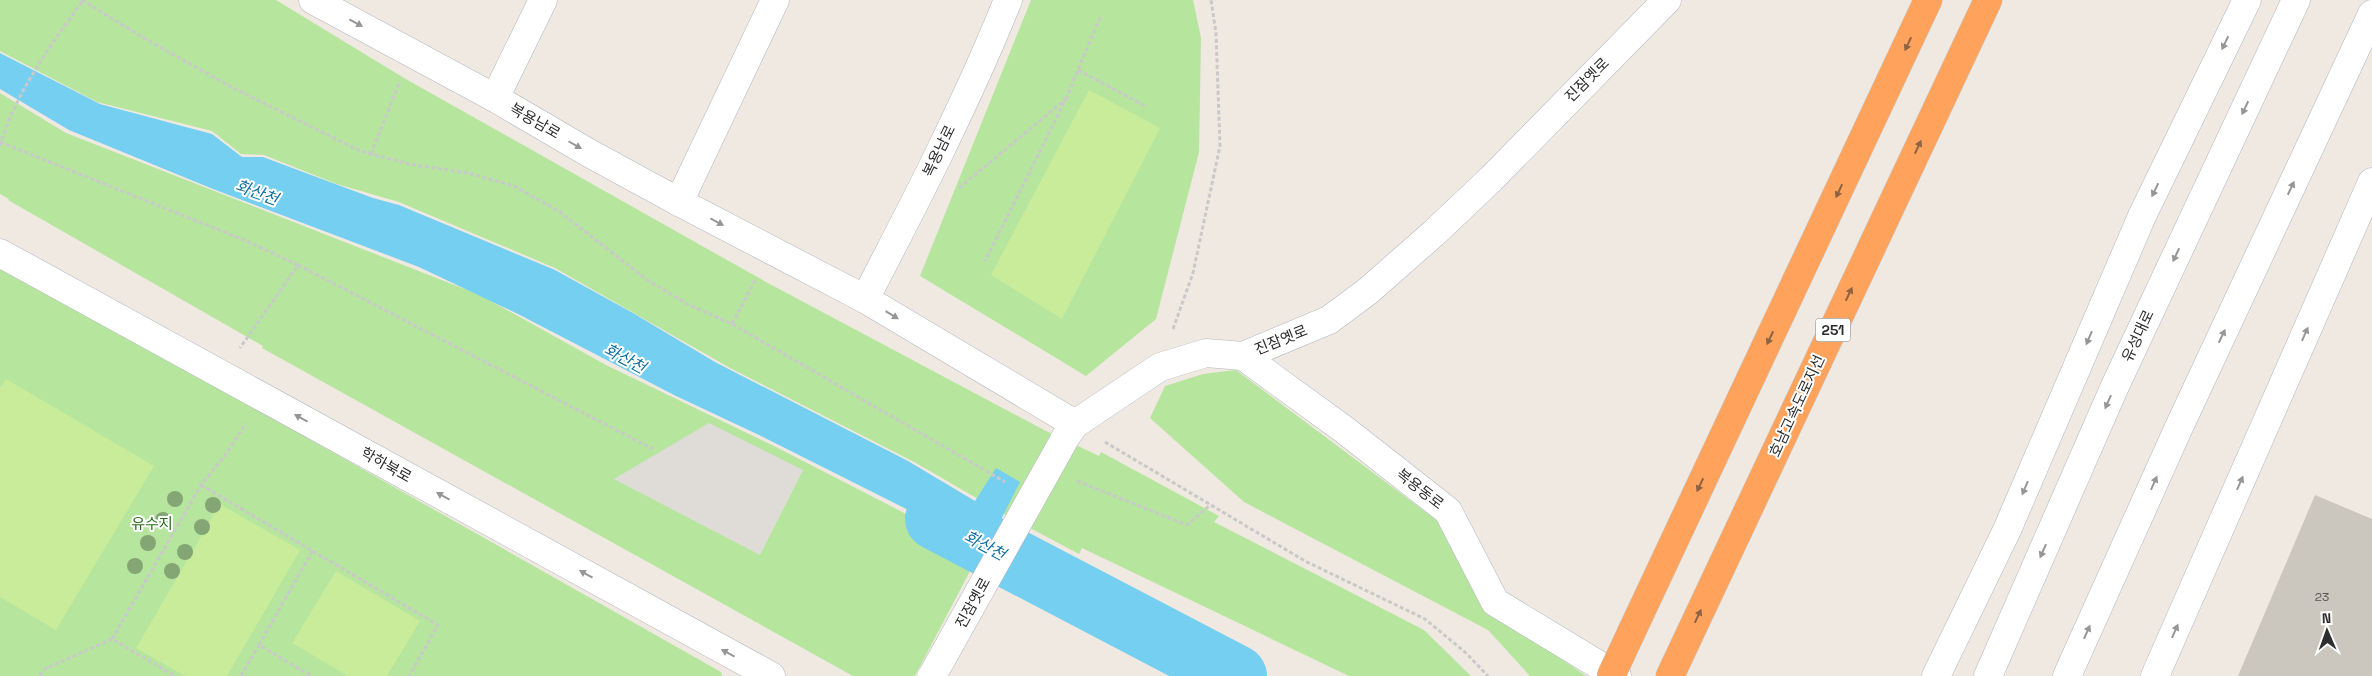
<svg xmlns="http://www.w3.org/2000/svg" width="2372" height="676" viewBox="0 0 2372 676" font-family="'Space Grotesk','Noto Sans KR',sans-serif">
<rect width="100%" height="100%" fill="#efe9e1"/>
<!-- green -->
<g fill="#b6e59e">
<polygon points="0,0 276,0 404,78 766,282 1044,430 1099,456 1101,452 1219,516 1214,522 1424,630 1471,676 1349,676 1082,548 1079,554 1004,514 916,463 730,368 555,268 399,202 337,184 264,155 241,154 212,131 97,102 0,51"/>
<polygon points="1031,0 1193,0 1201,38 1199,152 1156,319 1086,376 920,276"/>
<polygon points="0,93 66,133 480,295 606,365 774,446 980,552 915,676 853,676 262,348 263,346 8,200 9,199 0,194"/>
<polygon points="0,264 721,672 722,676 0,676"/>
<polygon points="1236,370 1439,522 1479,602 1586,676 1530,676 1488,630 1244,502 1150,418 1165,386 1203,374"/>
</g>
<!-- pitch -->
<g fill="#c9ec9a">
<polygon points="1089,90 1160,128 1062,319 991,275"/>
<polygon points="6,379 154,466 56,630 0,597 0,388"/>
<polygon points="220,504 300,550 227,676 185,676 136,648"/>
<polygon points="336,571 420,621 387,676 348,676 292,643"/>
</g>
<!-- plaza -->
<polygon fill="#dfdcd8" points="709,423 803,470 760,555 614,479"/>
<!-- water -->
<polygon fill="#75cff0" points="0,53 100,104 212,134 242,157 263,157 373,198 399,205 555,270 633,313 715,362 908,461 975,501 996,468 1020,482 986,549 759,435 674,395 518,314 419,267 213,189 69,130 0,89"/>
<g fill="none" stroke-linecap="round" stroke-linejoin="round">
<!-- river -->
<polyline stroke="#75cff0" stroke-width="62" points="936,519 1236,676"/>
</g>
<!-- building -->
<polygon fill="#cbc7bf" points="2315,495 2372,519 2372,676 2238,676"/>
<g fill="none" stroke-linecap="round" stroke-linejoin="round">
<defs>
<g id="minor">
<polyline points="313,0 495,98 589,153 679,202 865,299 1075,424"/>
<polyline points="495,98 543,0"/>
<polyline points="679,202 775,0"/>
<polyline points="0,253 771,676"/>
<path d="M 865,299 C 916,201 967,102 1008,0"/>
<polyline points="1243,356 1346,431 1448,511 1495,602 1617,676"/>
<polyline points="1065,438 1075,424 1160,367 1206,353 1243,356 1329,320 1368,291 1434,233 1491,179 1667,0"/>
<polyline points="1936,676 2007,530 2142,216 2247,0"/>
<polyline points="1988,676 2115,386 2296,0"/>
<polyline points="2067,676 2179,427 2372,14"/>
<polyline points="2155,676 2372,182"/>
</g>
<g id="highway">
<polyline points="1631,633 1928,0"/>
<polyline points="1670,676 1988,0"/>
</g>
</defs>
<!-- minor casing -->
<use href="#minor" stroke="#b4b7c1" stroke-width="29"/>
<!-- highway casing -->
<use href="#highway" stroke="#c9c9c9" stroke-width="29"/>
<!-- path -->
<g stroke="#c9c9c9" stroke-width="3" stroke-dasharray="4 2.5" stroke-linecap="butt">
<polyline points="82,0 142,37 233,88 360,151 409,164 468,173 514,186 560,212 646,279 687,304 732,324 1005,482"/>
<polyline points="1078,70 1147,107"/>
<polyline points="1066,99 1101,15"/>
<polyline points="0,142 244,240 298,265 240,348"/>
<polyline points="371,154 400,81"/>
<polyline points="959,188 1066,99 985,261"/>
<polyline points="298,265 653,449"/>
<polyline points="732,324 756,278"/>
<polyline points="1173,329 1193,273 1220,146 1216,33 1211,0"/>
<polyline points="1105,442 1305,561 1425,619 1466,653 1488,676"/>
<polyline points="1077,481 1187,525 1210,505"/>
<polyline points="201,485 438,625 409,676"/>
<polyline points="112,639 201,485 226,454 246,423"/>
<polyline points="259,645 313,550"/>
<polyline points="40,676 45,669 112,639 175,676"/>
<polyline points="241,676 259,645 311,676"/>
</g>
<!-- minor -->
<use href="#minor" stroke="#fff" stroke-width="28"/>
<!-- highway -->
<use href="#highway" stroke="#ffa35c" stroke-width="28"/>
<defs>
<polyline id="minor-bridge" points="932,676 1063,442"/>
<polyline id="highway-bridge" points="1611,676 1631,633"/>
</defs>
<!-- minor-bridge casing -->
<use href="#minor-bridge" stroke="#b4b7c1" stroke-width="29" stroke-linecap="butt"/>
<!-- highway-bridge casing -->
<use href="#highway-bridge" stroke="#c9c9c9" stroke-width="29" stroke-linecap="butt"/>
<!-- path-bridge -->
<path stroke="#c9c9c9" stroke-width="3" stroke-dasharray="4 2.5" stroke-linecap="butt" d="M 0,146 C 15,93 51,45 83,0"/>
<!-- minor-bridge -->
<use href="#minor-bridge" stroke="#fff" stroke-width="28"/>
<!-- highway-bridge -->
<use href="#highway-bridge" stroke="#ffa35c" stroke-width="28"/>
</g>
<!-- trees -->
<g fill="#84a574">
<circle cx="175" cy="499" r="8"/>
<circle cx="213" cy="505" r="8"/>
<circle cx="163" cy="520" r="8"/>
<circle cx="202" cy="527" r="8"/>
<circle cx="148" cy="543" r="8"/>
<circle cx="185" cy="552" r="8"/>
<circle cx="135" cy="566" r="8"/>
<circle cx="172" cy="571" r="8"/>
</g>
<!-- one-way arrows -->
<defs><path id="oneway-solid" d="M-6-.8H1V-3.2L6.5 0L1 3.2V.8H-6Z" transform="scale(1.25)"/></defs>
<g fill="#969696">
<use href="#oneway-solid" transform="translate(356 23) rotate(28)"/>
<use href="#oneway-solid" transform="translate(2225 43) rotate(116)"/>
<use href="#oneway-solid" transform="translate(2245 108) rotate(115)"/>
<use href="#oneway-solid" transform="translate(575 145) rotate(30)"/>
<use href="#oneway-solid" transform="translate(2291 188) rotate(-65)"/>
<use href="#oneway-solid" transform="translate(2155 190) rotate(116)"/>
<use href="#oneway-solid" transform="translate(717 222) rotate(28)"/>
<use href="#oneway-solid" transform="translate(2176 255) rotate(115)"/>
<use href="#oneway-solid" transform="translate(892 315) rotate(31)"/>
<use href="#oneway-solid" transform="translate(2305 334) rotate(-66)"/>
<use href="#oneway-solid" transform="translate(2222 336) rotate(-65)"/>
<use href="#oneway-solid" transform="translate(2089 338) rotate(113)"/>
<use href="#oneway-solid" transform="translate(2108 402) rotate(114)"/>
<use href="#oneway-solid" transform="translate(301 418) rotate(-151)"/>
<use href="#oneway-solid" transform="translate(2154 483) rotate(-66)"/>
<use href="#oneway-solid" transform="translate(2240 483) rotate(-66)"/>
<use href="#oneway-solid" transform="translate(2025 488) rotate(113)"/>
<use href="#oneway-solid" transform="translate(443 496) rotate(-151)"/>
<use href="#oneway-solid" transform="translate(2043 551) rotate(114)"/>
<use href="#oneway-solid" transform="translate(586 574) rotate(-151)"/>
<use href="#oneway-solid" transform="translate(2175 631) rotate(-66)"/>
<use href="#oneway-solid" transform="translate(2087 632) rotate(-66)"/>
<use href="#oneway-solid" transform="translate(728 653) rotate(-151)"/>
</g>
<g fill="#8c6343">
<use href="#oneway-solid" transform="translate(1908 44) rotate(115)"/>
<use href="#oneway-solid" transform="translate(1918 147) rotate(-65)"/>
<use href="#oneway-solid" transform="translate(1839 191) rotate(115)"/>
<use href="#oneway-solid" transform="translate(1849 294) rotate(-65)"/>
<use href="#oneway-solid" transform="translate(1770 338) rotate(115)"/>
<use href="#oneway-solid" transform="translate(1700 485) rotate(115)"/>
<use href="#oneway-solid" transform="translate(1698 616) rotate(-65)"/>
</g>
<g text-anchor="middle" stroke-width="4" stroke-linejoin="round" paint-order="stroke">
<!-- number labels -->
<g font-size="12" fill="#555452">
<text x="2322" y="601">23</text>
</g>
<!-- shield labels -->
<rect fill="#fff" stroke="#6d6d6d" stroke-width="1" x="1815.5" y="318.5" width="35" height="23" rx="4"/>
<g font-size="14" font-weight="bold" fill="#2e2e2e">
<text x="1833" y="335">251</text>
</g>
<!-- street labels -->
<g font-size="15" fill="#2e2e2e" stroke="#fff">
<text transform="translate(1587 80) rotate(-45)" y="5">진잠옛로</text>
<text transform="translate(535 121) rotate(30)" y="5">복용남로</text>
<text transform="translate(939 151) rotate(-64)" y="5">복용남로</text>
<text transform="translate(2138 336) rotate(-65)" y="5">유성대로</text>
<text transform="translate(1281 340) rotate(-22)" y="5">진잠옛로</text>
<text transform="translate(1797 406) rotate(-65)" y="5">호남고속도로지선</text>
<text transform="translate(386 465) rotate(29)" y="5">학하북로</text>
<text transform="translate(1420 489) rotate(38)" y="5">복용동로</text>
<text transform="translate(973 603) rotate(-61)" y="5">진잠옛로</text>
</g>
<!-- park labels -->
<g font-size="15" fill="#2c6e1b" stroke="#fff">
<text x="152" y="529">유수지</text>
</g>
<!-- water labels -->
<g font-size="16" font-style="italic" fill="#0d6fa3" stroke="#fff">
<text transform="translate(257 192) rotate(20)" y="6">화산천</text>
<text transform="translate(625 358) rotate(28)" y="6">화산천</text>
<text transform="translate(985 545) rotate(28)" y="6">화산천</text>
</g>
</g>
<!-- north arrow -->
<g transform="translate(2327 631) rotate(358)" stroke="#ffffff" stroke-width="4" paint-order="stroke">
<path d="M0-4L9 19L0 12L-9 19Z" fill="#2e2e2e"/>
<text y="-8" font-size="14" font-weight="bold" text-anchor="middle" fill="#2e2e2e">N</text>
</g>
</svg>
